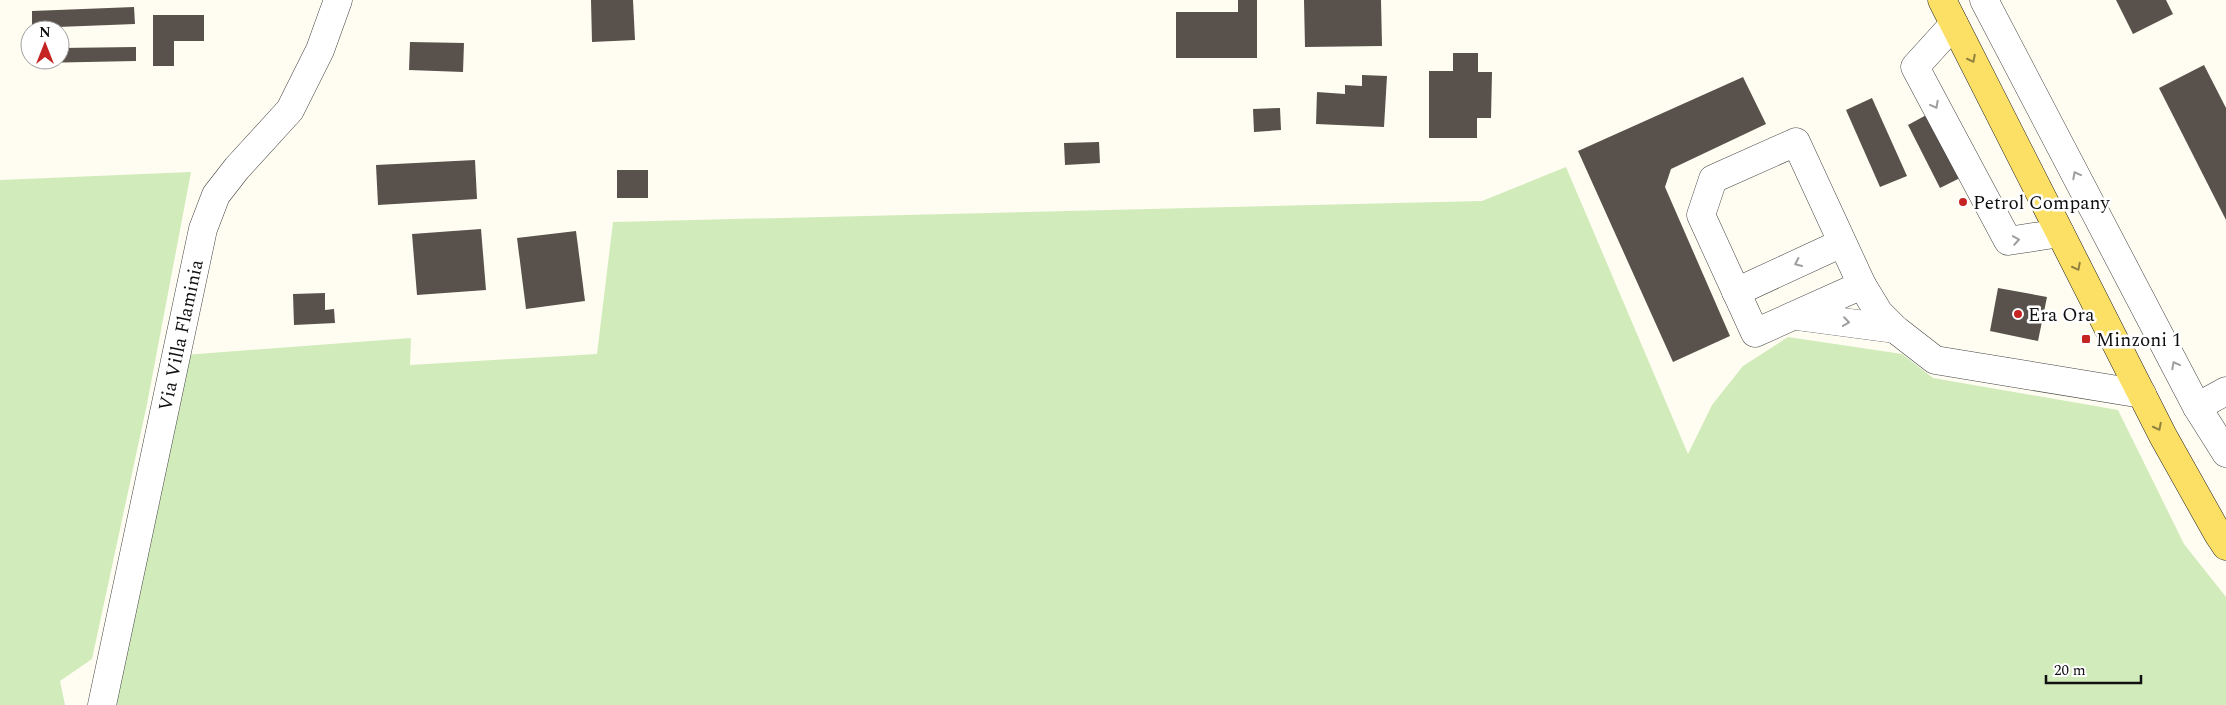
<svg xmlns="http://www.w3.org/2000/svg" width="2226" height="705" viewBox="0 0 2226 705" font-family="Spectral,serif">
<rect width="100%" height="100%" fill="#fffdf2"/>
<!-- green -->
<g fill="#d1ebba">
<polygon points="1566,167 1688,454 1712,405 1743,366 1788,337 1902,354 1933,378 2118,410 2184,544 2226,597 2226,705 112,705 184,355 411,338 410,365 597,354 613,222 1482,201"/>
<polygon points="191,172 147,404 92,659 60,681 65,705 0,705 0,180"/>
</g>
<!-- building -->
<g fill="#59514c">
<polygon points="591,0 633,0 635,40 592,42"/>
<polygon points="1238,0 1257,0 1257,58 1176,58 1176,12 1238,12"/>
<polygon points="1304,0 1381,0 1382,46 1305,47"/>
<polygon points="2116,0 2166,0 2173,14 2133,34"/>
<polygon points="134,7 135,24 32,28 32,11"/>
<polygon points="153,15 204,15 204,41 174,41 174,66 153,66"/>
<polygon points="410,42 464,43 463,72 409,70"/>
<polygon points="136,47 136,61 37,63 37,60 60,60 60,48"/>
<polygon points="1453,53 1478,53 1478,72 1492,72 1491,118 1477,118 1477,138 1429,138 1429,71 1453,71"/>
<polygon points="2204,65 2226,108 2226,220 2159,88"/>
<polygon points="1362,75 1387,76 1384,127 1316,124 1317,92 1345,94 1345,85 1362,86"/>
<polygon points="1743,77 1766,124 1671,169 1665,187 1730,336 1673,362 1578,151"/>
<polygon points="1872,98 1907,176 1880,187 1846,110"/>
<polygon points="1941,107 1974,171 1940,188 1908,125"/>
<polygon points="1280,108 1281,130 1254,132 1253,109"/>
<polygon points="1099,142 1100,163 1065,165 1064,143"/>
<polygon points="475,160 477,199 378,205 376,165"/>
<rect x="617" y="170" width="31" height="28"/>
<polygon points="481,229 486,290 417,295 412,234"/>
<polygon points="576,231 585,301 526,309 517,238"/>
<polygon points="1998,288 2047,297 2038,341 1990,331"/>
<polygon points="325,293 325,310 334,309 335,323 294,325 293,294"/>
</g>
<g fill="none" stroke-linecap="round" stroke-linejoin="round">
<defs>
<g id="minor">
<polyline points="1984,0 2197,407 2226,453"/>
<polyline points="1954,24 1915,67 2008,241 2060,233"/>
<polygon points="1796,142 1862,285 1755,333 1701,215 1713,179"/>
<polyline points="1862,285 1879,313 1895,329 1935,360 2142,394"/>
<polyline points="1736,292 1842,243"/>
<polyline points="1797,316 1895,329"/>
<polyline points="2197,407 2226,391"/>
<polyline points="102,705 203,229 216,195 237,168 290,110 320,50 338,0"/>
</g>
<polyline id="major" points="1942,0 2163,436 2218,534 2226,546"/>
</defs>
<!-- minor casing -->
<use href="#minor" stroke="#434343" stroke-width="29"/>
<!-- major casing -->
<use href="#major" stroke="#212121" stroke-width="29"/>
<!-- minor -->
<use href="#minor" stroke="#fff" stroke-width="28"/>
<!-- major -->
<use href="#major" stroke="#fce066" stroke-width="28"/>
</g>
<!-- one-way arrows -->
<defs><path id="oneway-chevron" d="M-2-3.5L2.5 0L-2 3.5" fill="none" stroke-width="1.6" stroke-linecap="round" stroke-linejoin="round" transform="scale(1.25)"/></defs>
<g stroke="#92823f">
<use href="#oneway-chevron" transform="translate(1972 59) rotate(63)"/>
<use href="#oneway-chevron" transform="translate(2077 267) rotate(63)"/>
<use href="#oneway-chevron" transform="translate(2158 427) rotate(63)"/>
</g>
<g stroke="#9f9f9f">
<use href="#oneway-chevron" transform="translate(1935 105) rotate(62)"/>
<use href="#oneway-chevron" transform="translate(2076 175) rotate(-118)"/>
<use href="#oneway-chevron" transform="translate(2016 240) rotate(-9)"/>
<use href="#oneway-chevron" transform="translate(1798 263) rotate(155)"/>
<use href="#oneway-chevron" transform="translate(1846 322) rotate(8)"/>
<use href="#oneway-chevron" transform="translate(2175 365) rotate(-118)"/>
</g>
<!-- markers -->
<g fill="#c52423" stroke="#fff" stroke-width="2">
<circle cx="1963" cy="202" r="5"/>
<circle cx="2018" cy="314" r="5"/>
<rect x="2081" y="334" width="10" height="10" rx="2.5"/>
</g>
<g text-anchor="middle" stroke-width="5" stroke-linejoin="round" paint-order="stroke">
<!-- poi labels -->
<g font-size="19" fill="#101010" stroke="#fff" text-anchor="start">
<text x="1973" y="209">Petrol Company</text>
<text x="2028" y="321">Era Ora</text>
<text x="2096" y="346">Minzoni 1</text>
</g>
<!-- street labels -->
<g font-size="19" fill="#101010" stroke="#fff">
<text transform="translate(180 335) rotate(-78)" y="7">Via Villa Flaminia</text>
</g>
</g>
<!-- north arrow -->
<g transform="translate(45 45)"><circle r="24" fill="#ffffff" stroke="#9f9f9f"/>
<path d="M0-4L9 19L0 12L-9 19Z" fill="#c52423"/>
<text y="-8" font-size="14" font-weight="bold" text-anchor="middle" fill="#101010">N</text>
</g>
<!-- scale -->
<path d="M2046 675v8h95v-8" fill="none" stroke="#101010" stroke-width="2.5"/>
<text x="2054" y="675" font-size="15" fill="#101010" stroke="#ffffff" stroke-width="4" paint-order="stroke">20 m</text>
</svg>
